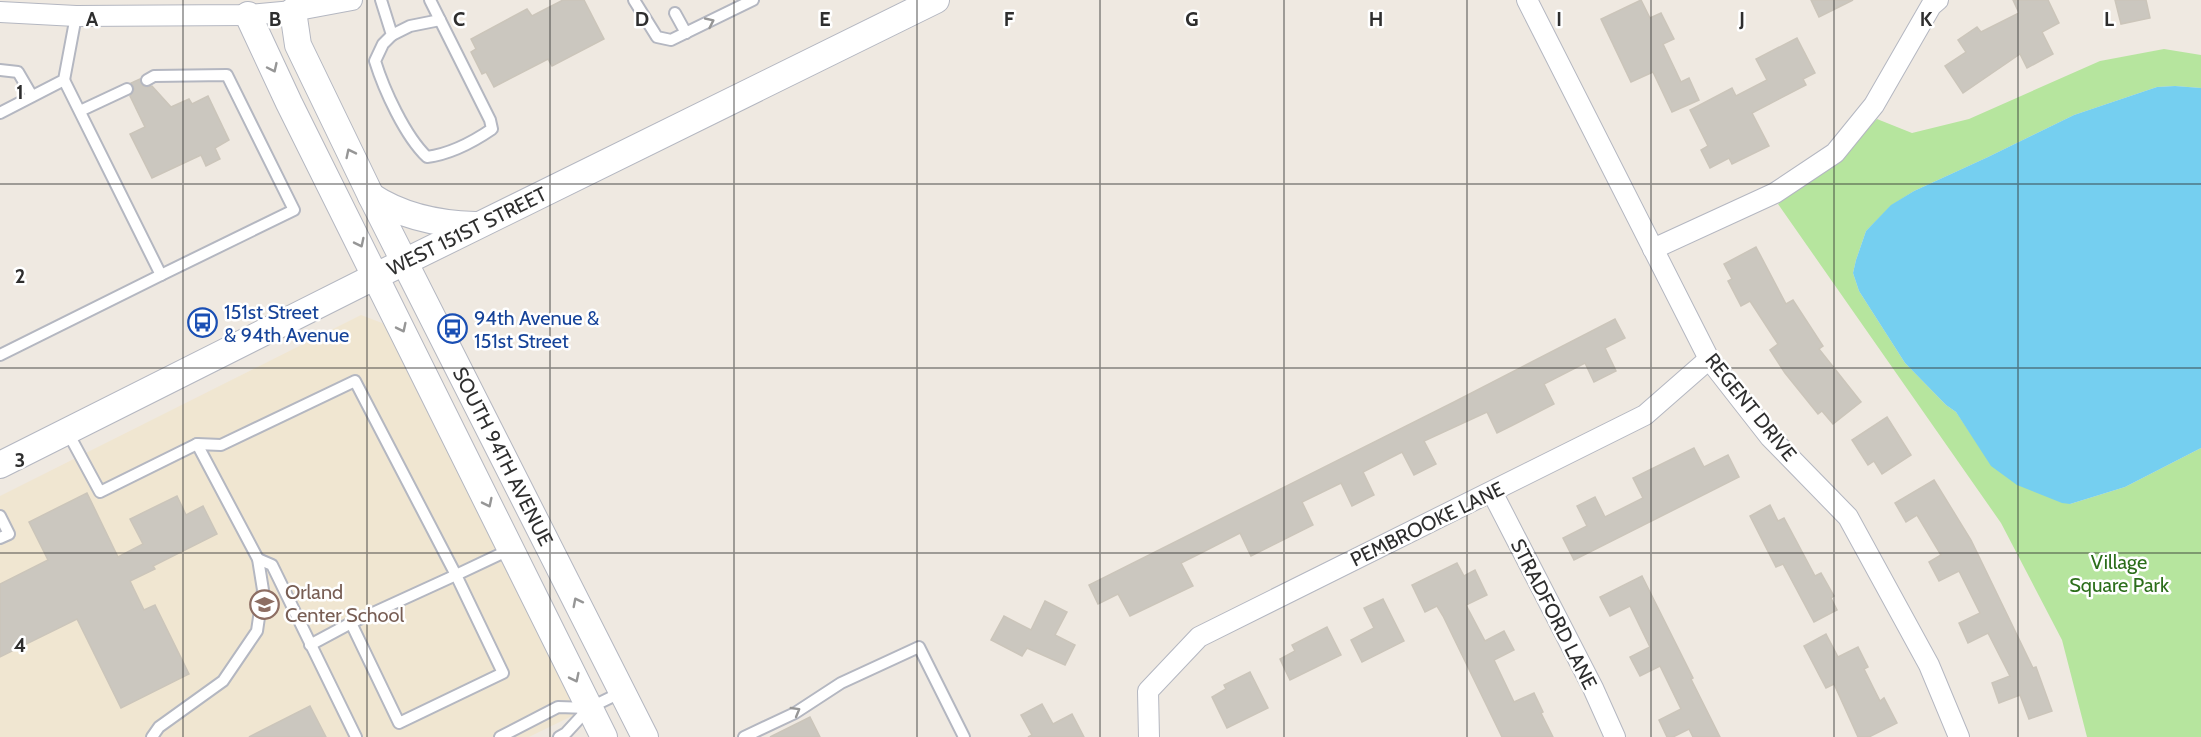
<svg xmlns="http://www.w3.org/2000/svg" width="2201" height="737" viewBox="0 0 2201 737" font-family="Cabin,sans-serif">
<rect width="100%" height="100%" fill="#efe9e1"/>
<!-- education -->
<polygon fill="#f0e6d1" points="361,315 390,326 580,712 529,737 0,737 0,496"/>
<!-- green -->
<path fill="#b6e59e" d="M 2164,49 L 2201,55 L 2201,88 L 2175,86 L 2157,87 L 2074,115 L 1988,157 L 1914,191 L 1892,205 L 1866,231 L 1856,260 L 1853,273 L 1859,291 L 1905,363 L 1946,405 L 1956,412 L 1973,437 L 2070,504 L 2125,487 L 2201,448 L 2201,737 L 2087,737 L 2062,640 L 2001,523 L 1778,204 C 1814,178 1847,152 1877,119 L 1912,133 L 1969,119 L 2100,61 Z"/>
<!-- water -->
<polygon fill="#75cff0" points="2175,86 2201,88 2201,448 2125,487 2070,504 2062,503 2017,485 1991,466 1956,412 1946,405 1905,363 1859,291 1853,273 1856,260 1866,231 1891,205 1914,191 1988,157 2074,115 2157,87"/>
<!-- building -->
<g fill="#cbc7bf" stroke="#cbc5ba" stroke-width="1.5">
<polygon points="563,0 584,0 604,39 552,66 548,59 494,87 486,72 482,74 471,52 476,49 471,39 527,9 532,16"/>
<polygon points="1641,0 1650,18 1661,13 1674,39 1663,44 1681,82 1689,78 1699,100 1672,112 1653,72 1631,82 1601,19"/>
<polygon points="1811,0 1853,0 1819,17"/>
<polygon points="2013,0 2048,0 2059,23 2042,32 2053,54 2027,68 2020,54 1963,93 1945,66 1966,52 1958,40 1977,27 1981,32 2019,13"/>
<polygon points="2115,0 2146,0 2150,18 2121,24"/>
<polygon points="1797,38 1815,73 1803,79 1806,85 1752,113 1769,146 1732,164 1729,158 1710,168 1701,150 1708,146 1690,110 1732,88 1736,96 1767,80 1756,59"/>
<polygon points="140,79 143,86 148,87 152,86 171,107 189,99 192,104 208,96 229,140 215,148 220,159 206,166 201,155 152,178 130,134 145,127 130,96 134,89 131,83"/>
<polygon points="1756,247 1786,304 1793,300 1823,346 1819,349 1861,402 1833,424 1822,411 1818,414 1785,373 1770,350 1778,344 1750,301 1741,306 1728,281 1732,279 1724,264"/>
<polygon points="1615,319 1625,338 1605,348 1616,371 1594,382 1585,363 1544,384 1554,404 1511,426 1497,433 1487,412 1424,441 1436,464 1414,475 1402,452 1363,472 1374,495 1352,506 1341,483 1302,502 1313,525 1251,556 1240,533 1201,553 1181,563 1193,586 1130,616 1118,594 1098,604 1089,585 1454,402"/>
<polygon points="1887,417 1911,455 1882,474 1874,461 1868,465 1852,440"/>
<polygon points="1694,448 1704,467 1728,455 1739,477 1574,560 1563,538 1587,526 1577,506 1595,497 1605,517 1643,498 1633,478"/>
<polygon points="1934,480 1971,540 2033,668 2036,667 2052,711 2029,719 2020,695 1999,703 1992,683 2010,676 1988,633 1968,643 1959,623 1980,613 1959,571 1939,581 1929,562 1941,555 1917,515 1906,522 1895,503"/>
<polygon points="87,493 118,557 143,544 130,519 177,496 186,515 203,506 217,534 153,566 155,569 130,581 144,610 155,605 189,674 121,708 77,619 0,657 0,584 48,560 29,522"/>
<polygon points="1770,505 1778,521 1784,518 1815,576 1821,573 1834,596 1831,598 1837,610 1814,622 1783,564 1776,567 1750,516"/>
<polygon points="1457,563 1464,576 1475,570 1487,595 1466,605 1485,641 1504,631 1514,650 1494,660 1514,702 1534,693 1543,712 1541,713 1553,737 1502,737 1443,616 1437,606 1425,612 1412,585"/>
<polygon points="1642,576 1693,678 1691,679 1720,737 1693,737 1689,729 1673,737 1667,737 1659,720 1681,709 1660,666 1640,676 1630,657 1650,647 1630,606 1610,616 1600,597"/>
<polygon points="1383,599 1404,641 1362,662 1351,640 1374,628 1364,608"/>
<polygon points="1045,601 1067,612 1055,635 1075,645 1065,665 1027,648 1022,656 991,640 1004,616 1031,630"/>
<polygon points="1327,627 1341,655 1290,680 1280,659 1295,651 1292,645"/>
<polygon points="1826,634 1838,657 1858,647 1868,667 1864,669 1880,701 1884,698 1897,723 1869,737 1858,737 1834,684 1826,688 1804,646"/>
<polygon points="1250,672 1268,708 1227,728 1212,697 1226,689 1224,685"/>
<polygon points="1042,704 1053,724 1072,714 1084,737 1028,737 1032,735 1021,715"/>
<polygon points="310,706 326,737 249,737"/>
<polygon points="810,717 820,737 770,737"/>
</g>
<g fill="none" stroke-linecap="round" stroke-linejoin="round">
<defs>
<g id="service">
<path d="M 381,0 L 392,35 L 383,44 L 375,61 C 384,90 405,136 427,157 C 450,154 473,142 492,129 L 490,120 L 430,0"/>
<polyline points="634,0 657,37 671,40 753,0"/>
<polyline points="675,13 686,33"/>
<polyline points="392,35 410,26 440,20"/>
<polyline points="0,70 18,72 32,96"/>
<polyline points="147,80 154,76 227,75 294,210 161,275"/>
<polyline points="80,111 127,89"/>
<polyline points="0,113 64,80 76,16"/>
<polyline points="0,355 161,275 64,80"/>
<polyline points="67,431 100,492 197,444 258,559 263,590 257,631 223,681 159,727 152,737"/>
<polyline points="197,444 221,445 355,381 456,575 351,623 310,645"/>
<polyline points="0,516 9,534 0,538"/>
<polyline points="258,559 272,565 356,737"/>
<polyline points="351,623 399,723 503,673 456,575 511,549"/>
<polyline points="500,737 558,707 589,708"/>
<polyline points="559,737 566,733 589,708 622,692"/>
<polyline points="744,737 795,713 841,683 919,647 964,737"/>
</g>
<g id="minor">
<polyline points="1527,0 1709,359 1770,437 1848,517 1929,665 1959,737"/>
<polyline points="0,12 76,16 248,15 293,11 352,0"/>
<polyline points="1653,249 1775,193 1835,153 1874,105 1931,6 1938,0"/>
<polyline points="1492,492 1593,688 1615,737"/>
<polyline points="1149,737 1148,691 1199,637 1645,415 1709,359"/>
</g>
<g id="tertiary">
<path id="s1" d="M 293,11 L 298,45 L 371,196 L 645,737"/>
<polyline points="248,15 289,103 604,737"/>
<path d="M 371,196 C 401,216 439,224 475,225"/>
<path id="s2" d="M 0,465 L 376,276 L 936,0"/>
</g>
</defs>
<!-- service casing -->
<use href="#service" stroke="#b4b7c1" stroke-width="14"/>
<!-- minor casing -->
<use href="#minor" stroke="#b4b7c1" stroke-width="22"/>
<!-- tertiary casing -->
<use href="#tertiary" stroke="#b4b7c1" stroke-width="28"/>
<!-- service -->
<use href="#service" stroke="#fff" stroke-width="10"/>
<!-- minor -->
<use href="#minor" stroke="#fff" stroke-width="20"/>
<!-- tertiary -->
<use href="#tertiary" stroke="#fff" stroke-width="26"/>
</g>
<!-- one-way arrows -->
<defs><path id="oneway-chevron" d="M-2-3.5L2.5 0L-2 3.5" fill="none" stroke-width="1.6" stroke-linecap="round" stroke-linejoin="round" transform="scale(1.5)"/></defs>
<g stroke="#969696">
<use href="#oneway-chevron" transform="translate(710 22) rotate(-25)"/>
<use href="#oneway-chevron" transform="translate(273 68) rotate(65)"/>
<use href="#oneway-chevron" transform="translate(350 153) rotate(-116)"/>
<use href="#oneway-chevron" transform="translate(360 243) rotate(64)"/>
<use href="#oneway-chevron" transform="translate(402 328) rotate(64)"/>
<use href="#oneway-chevron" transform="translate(488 503) rotate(64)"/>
<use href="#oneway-chevron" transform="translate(577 602) rotate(-117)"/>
<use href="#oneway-chevron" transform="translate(575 678) rotate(64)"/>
<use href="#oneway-chevron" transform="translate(796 711) rotate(-30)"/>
</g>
<!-- grid -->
<path fill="none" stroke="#2e2e2e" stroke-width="1.5" stroke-opacity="0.55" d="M 183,0 L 183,737M 367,0 L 367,737M 550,0 L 550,737M 734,0 L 734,737M 917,0 L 917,737M 1100,0 L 1100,737M 1284,0 L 1284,737M 1467,0 L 1467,737M 1651,0 L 1651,737M 1834,0 L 1834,737M 2018,0 L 2018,737M 0,184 L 2201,184M 0,368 L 2201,368M 0,553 L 2201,553"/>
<!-- icons -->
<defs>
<symbol id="bus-ring" viewBox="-11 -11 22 22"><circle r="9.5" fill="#fff" stroke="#1a4fb4" stroke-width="1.5"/><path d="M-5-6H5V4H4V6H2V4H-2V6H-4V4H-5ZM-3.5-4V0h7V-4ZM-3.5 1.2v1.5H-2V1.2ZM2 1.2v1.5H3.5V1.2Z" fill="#1a4fb4"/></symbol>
<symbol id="school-ring" viewBox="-11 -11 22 22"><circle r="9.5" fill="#fff" stroke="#8d6e63" stroke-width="1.5"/><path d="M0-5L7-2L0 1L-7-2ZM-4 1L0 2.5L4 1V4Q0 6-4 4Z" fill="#8d6e63"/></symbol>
</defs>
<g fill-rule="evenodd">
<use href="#bus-ring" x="186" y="306" width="33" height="33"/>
<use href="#bus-ring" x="436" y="312" width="33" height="33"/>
<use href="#school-ring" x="248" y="588" width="33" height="33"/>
</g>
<g text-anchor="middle" stroke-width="5" stroke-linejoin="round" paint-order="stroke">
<!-- street labels -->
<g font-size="20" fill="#2e2e2e" stroke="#fff">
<text dy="7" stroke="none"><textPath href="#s2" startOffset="522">WEST 151ST STREET</textPath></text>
<text transform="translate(1751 407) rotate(51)" y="7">REGENT DRIVE</text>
<text dy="7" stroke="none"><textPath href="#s1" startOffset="494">SOUTH 94TH AVENUE</textPath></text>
<text transform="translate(1427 524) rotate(-26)" y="7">PEMBROOKE LANE</text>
<text transform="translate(1554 614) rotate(63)" y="7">STRADFORD LANE</text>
</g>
<!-- transit labels -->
<g font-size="20" fill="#164399" stroke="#fff" text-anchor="start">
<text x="224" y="319">151st Street<tspan x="224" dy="23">&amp; 94th Avenue</tspan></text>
<text x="474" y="325">94th Avenue &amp;<tspan x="474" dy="23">151st Street</tspan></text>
</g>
<!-- park labels -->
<g font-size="20" fill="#2c6e1b" stroke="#fff">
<text x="2119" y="569">Village<tspan x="2119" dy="23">Square Park</tspan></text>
</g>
<!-- education labels -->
<g font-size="20" fill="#785e54" stroke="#fff" text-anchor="start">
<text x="285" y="599">Orland<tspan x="285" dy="23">Center School</tspan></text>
</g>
</g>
<g font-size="20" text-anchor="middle" font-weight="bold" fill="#2e2e2e" stroke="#fff" stroke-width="5" stroke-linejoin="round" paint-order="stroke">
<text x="92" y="26">A</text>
<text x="275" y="26">B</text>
<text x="459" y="26">C</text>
<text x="642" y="26">D</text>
<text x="825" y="26">E</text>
<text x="1009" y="26">F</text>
<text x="1192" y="26">G</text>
<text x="1376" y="26">H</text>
<text x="1559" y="26">I</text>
<text x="1742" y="26">J</text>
<text x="1926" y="26">K</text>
<text x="2109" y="26">L</text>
<text x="20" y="99">1</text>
<text x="20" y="283">2</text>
<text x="20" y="467">3</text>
<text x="20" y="652">4</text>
</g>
</svg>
